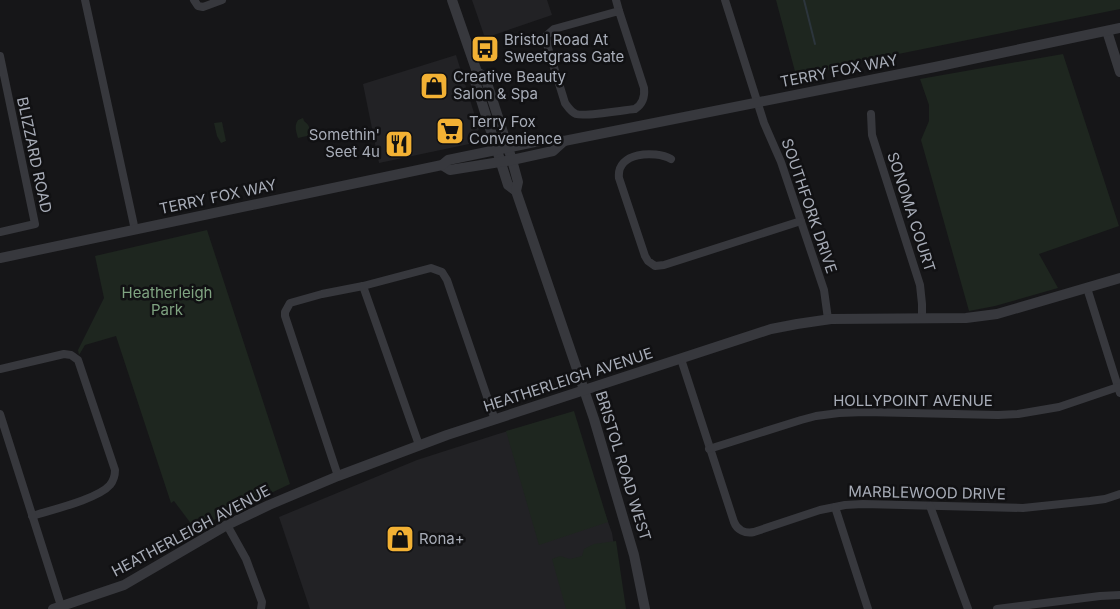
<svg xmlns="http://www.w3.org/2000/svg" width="1120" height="609" viewBox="0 0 1120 609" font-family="Inter,sans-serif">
<rect width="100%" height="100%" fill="#161618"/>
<!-- built -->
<g fill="#222225">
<polygon points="472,0 547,0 552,15 485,38"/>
<polygon points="456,55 479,129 469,144 379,163 363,84"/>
<polygon points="569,413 612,533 624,609 310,609 279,517 417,460 498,434"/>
</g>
<!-- green -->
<g fill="#1e261f">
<polygon points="776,0 1120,0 1120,9 844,65 797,79"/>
<polygon points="1063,54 1119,226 1039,254 1058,288 995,306 969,311 921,140 929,121 929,105 920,79"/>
<path d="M 303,118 L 304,121 C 309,125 310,127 309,133 L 307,136 L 298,138 C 296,131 294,126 298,120 Z"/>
<polygon points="222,122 226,141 221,143 217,136 214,123"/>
<polygon points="207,230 290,484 195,529 174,501 171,503 116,336 85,345 79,355 78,350 104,298 95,256"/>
<polygon points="574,411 608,522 539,545 506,431"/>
<polygon points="616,541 626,609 566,609 552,559 560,556 570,559 582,556 584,549 594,544"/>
</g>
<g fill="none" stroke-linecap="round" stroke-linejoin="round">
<!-- stream -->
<polyline stroke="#2c353c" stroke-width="2" points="804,0 815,44"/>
<!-- minor -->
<g stroke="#37383d" stroke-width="8">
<polyline points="85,0 135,230"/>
<polyline points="194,0 198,6 203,7 222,0"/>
<polyline points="616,0 619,11"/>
<polyline points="725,0 764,123 781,162 824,290 828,319"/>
<path d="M 619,11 L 644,88 C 645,97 643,104 635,109 C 623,110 586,117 576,114 C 571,112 568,107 565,103 L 548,48 L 546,36 L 554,29 Z"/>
<polyline points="0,56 35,224 0,232"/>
<polyline points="871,114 872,135 920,285 922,304 922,318"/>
<path d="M 671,159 C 655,150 616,152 619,178 L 645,256 L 648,261 L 655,266 L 664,265 L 801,221"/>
<polyline points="363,286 419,445"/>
<polyline points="1087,288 1120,393"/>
<path d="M 681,359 L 734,522 C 737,530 745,534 754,532 L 820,510 L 845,505 L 863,504 L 1023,508 L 1090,501 L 1105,499 L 1120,494"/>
<path d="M 0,369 L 64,354 L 71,355 L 78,360 L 115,470 C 115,476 114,480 110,485 C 98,499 51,510 32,516"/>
<polyline points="0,414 62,609"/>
<polyline points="709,449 801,420 816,416 839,413 865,412 998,415 1018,414 1059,407 1118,387"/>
<polyline points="338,476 285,316 285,312 290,303 322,294 363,286 431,268 442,272 447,280 495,420"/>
<polyline points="930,506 968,609"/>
<polyline points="835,507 868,609"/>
<polyline points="227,525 246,559 262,602 261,609"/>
<polyline points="997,609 1100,596 1120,595"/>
</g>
<!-- tertiary -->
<g stroke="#37383d" stroke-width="10">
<polyline points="452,0 477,72 475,81 508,185 516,191"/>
<polyline points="1107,31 1120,72"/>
<polyline points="477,72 485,77 512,160 518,182 516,191 594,419 634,555 645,609"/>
<polyline points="442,165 450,170 512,160 553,151 564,141"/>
<polyline points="0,258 442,165 448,160 549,139 564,141 935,67 1120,28"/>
<polyline points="53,609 124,585 227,525 269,505 338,476 447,435 771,329 797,324 831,319 966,318 997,314 1120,278"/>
</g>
</g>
<!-- icons -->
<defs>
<symbol id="bus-square" viewBox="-11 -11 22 22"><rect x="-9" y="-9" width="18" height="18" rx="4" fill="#f2b134" stroke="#111113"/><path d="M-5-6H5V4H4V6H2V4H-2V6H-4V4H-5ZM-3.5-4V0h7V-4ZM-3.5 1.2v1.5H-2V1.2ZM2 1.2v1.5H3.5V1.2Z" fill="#111"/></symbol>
<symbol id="shop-square" viewBox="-11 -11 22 22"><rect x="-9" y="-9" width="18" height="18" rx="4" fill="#f2b134" stroke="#111113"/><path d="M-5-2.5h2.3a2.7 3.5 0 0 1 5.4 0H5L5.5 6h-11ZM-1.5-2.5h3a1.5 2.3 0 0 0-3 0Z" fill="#111"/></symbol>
<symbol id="supermarket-square" viewBox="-11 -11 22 22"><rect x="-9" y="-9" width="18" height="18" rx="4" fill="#f2b134" stroke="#111113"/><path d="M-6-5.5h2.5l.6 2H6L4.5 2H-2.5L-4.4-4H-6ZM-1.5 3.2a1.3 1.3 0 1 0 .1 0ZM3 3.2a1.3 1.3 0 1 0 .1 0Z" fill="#111"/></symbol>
<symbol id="restaurant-square" viewBox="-11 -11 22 22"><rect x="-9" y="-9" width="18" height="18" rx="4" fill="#f2b134" stroke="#111113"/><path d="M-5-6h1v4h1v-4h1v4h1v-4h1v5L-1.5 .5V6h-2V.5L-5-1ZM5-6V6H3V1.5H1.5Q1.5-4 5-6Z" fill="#111"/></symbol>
</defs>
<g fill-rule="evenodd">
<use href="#bus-square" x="469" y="33" width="32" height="32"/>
<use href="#shop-square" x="418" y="70" width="32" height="32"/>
<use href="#supermarket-square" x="434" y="115" width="32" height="32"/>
<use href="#restaurant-square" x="383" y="128" width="32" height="32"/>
<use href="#shop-square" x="384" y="523" width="32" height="32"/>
</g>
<g text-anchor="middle" stroke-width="5" stroke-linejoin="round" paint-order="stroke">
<!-- poi labels -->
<g font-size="15" fill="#a8adb8" stroke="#111113" text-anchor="start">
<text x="504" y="45">Bristol Road At<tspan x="504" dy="17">Sweetgrass Gate</tspan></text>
<text x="453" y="82">Creative Beauty<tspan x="453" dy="17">Salon &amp; Spa</tspan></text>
<text x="469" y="127">Terry Fox<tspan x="469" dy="17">Convenience</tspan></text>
<text x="380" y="140" text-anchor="end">Somethin'<tspan x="380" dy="17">Seet 4u</tspan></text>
<text x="419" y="544">Rona+</text>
</g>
<!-- street labels -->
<g font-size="15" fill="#a8adb8" stroke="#111113">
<text transform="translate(839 71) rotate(-11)" y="5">TERRY FOX WAY</text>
<text transform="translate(34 155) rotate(78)" y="5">BLIZZARD ROAD</text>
<text transform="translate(218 197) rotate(-12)" y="5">TERRY FOX WAY</text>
<text transform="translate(809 206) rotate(71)" y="5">SOUTHFORK DRIVE</text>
<text transform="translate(911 212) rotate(72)" y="5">SONOMA COURT</text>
<text transform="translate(568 380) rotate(-18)" y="5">HEATHERLEIGH AVENUE</text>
<text x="913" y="406">HOLLYPOINT AVENUE</text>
<text transform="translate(623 466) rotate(73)" y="5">BRISTOL ROAD WEST</text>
<text transform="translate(927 493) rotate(1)" y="5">MARBLEWOOD DRIVE</text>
<text transform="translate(191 531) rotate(-28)" y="5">HEATHERLEIGH AVENUE</text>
</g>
<!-- park labels -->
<g font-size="15" fill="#7fa381" stroke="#111113">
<text x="167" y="298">Heatherleigh<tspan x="167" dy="17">Park</tspan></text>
</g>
</g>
</svg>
